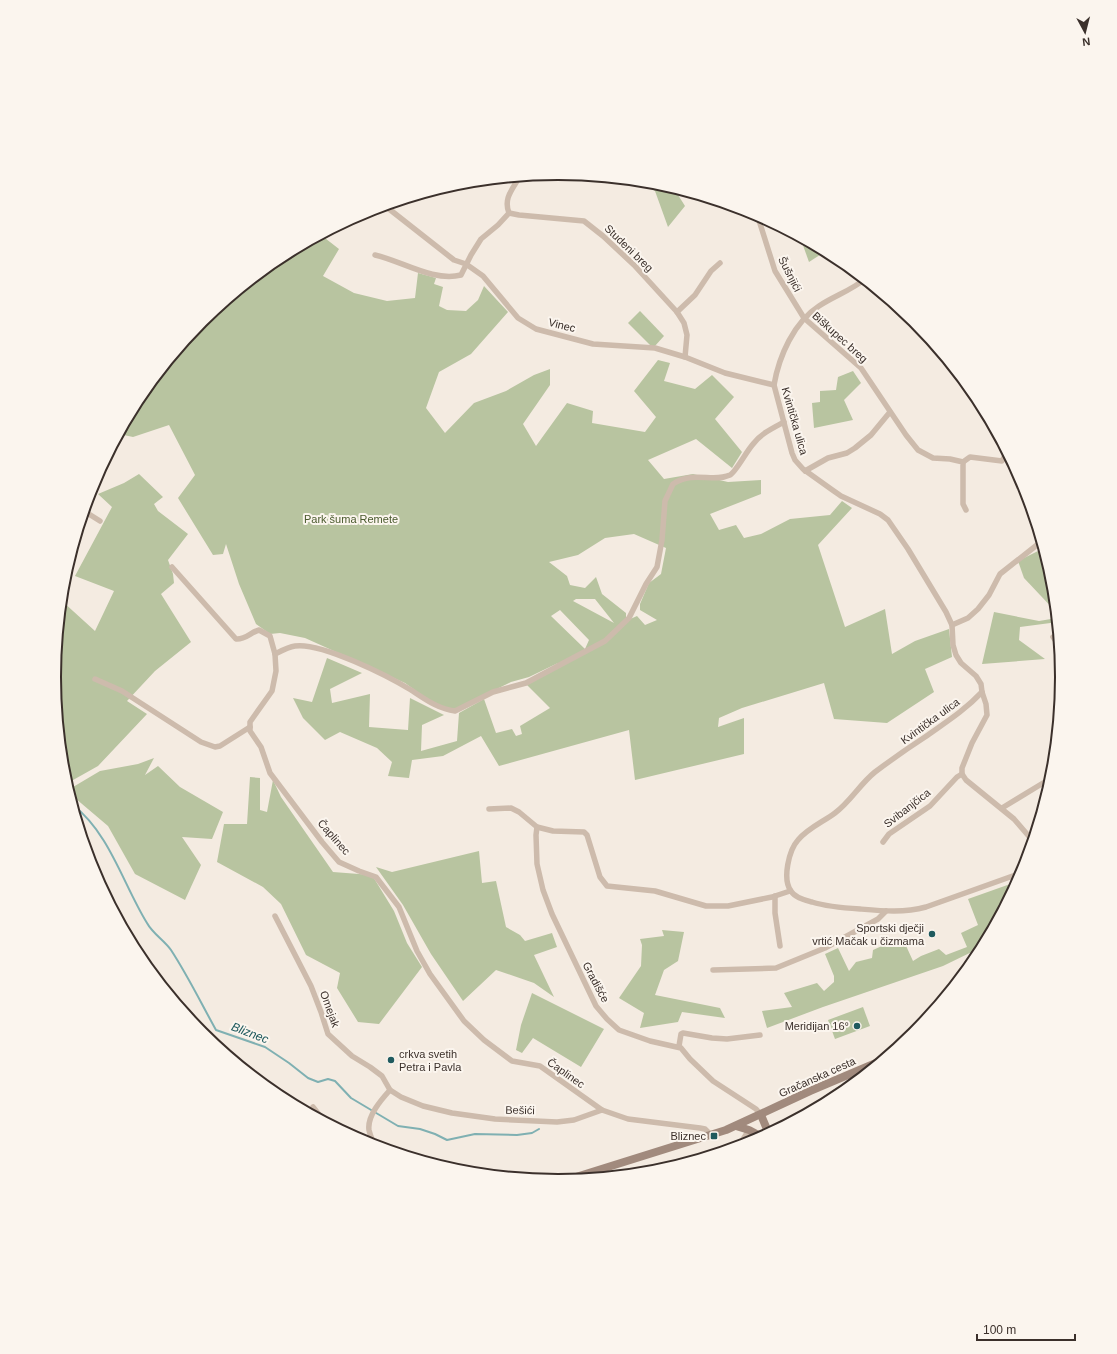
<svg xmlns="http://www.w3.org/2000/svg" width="1117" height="1354" viewBox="0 0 1117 1354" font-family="Helvetica,sans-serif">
<rect width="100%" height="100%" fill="#f4ebe1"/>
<!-- green -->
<g fill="#b8c4a0" fill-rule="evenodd">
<polygon points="639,180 657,182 673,187 685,206 668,227 655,191"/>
<path d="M 321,235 L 339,249 L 323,276 L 354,293 L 387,301 L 415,298 L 418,273 L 436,278 L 434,284 L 443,287 L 439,306 L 447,310 L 466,311 L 478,300 L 484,286 L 508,312 L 471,354 L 439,372 L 426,408 L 445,433 L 474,403 L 506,391 L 534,375 L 550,369 L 550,385 L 523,424 L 536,446 L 567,403 L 593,411 L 592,423 L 645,432 L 656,417 L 634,391 L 658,360 L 670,363 L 664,381 L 695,389 L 712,375 L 734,397 L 715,419 L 742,452 L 732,468 L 696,439 L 648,460 L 664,479 L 693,474 L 728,482 L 761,480 L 761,494 L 710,514 L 719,530 L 736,525 L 744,538 L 761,534 L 790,519 L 830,515 L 842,501 L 852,508 L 818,545 L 845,627 L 885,609 L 892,654 L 915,641 L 949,629 L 952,657 L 925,669 L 934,692 L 887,723 L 834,719 L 824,683 L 742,708 L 719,718 L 718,727 L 744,718 L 744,754 L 635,780 L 629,730 L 499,766 L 481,736 L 443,756 L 412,760 L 409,778 L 388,776 L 392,762 L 377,748 L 340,732 L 325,740 L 303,718 L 293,698 L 312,702 L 327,658 L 362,673 L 330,689 L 332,703 L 370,694 L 369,727 L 408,730 L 410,698 L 444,715 L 422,725 L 421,751 L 457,741 L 459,713 L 484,699 L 496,733 L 512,729 L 516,736 L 522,734 L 520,726 L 550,708 L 527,685 L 558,663 L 529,677 L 511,682 L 456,709 L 441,709 L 405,683 L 305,638 L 280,633 L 270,634 L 256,624 L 239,584 L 226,544 L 223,554 L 213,555 L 178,498 L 195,475 L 169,425 L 133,437 L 119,434 L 139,397 L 202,320 L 278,257 ZM 634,534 L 666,548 L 661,574 L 649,583 L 640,604 L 640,610 L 657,620 L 645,625 L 637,616 L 626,621 L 626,613 L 602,594 L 596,577 L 585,588 L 570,585 L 567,576 L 549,562 L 578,555 L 605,538 ZM 576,599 L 595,599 L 614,623 L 573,601 ZM 560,610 L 589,640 L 585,649 L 551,616 Z"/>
<polygon points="800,237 826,251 809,262"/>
<polygon points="640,311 664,336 654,347 651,346 628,323"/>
<polygon points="853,371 861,383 844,400 853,420 814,428 812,403 820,402 820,391 836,390 838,377"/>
<polygon points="139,474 163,497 154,504 158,511 188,534 168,560 173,574 174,583 161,594 191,642 155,671 127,701 147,714 98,766 66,784 64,775 54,677 62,601 95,631 114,591 75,576 112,507 98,494 124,483"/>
<polygon points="1044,548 1053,579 1057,613 1024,578 1018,561"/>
<polygon points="994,612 1039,621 1057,618 1058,622 1020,627 1019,640 1045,659 982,664"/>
<polygon points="154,758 145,775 158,766 180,787 223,812 212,839 182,837 201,865 185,900 135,874 108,826 75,798 70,797 68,790 100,771 138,764"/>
<polygon points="250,777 260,778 260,810 267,812 273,780 281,797 333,872 372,875 394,911 407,943 422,967 379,1024 358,1022 337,988 340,973 306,955 281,904 263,887 217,862 224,824 247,824"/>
<polygon points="479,851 482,883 496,881 506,927 520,935 525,941 552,933 557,947 534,955 554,997 534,983 496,970 463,1001 431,954 403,905 376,867 392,872"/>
<polygon points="1019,881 984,946 943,966 823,1007 767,1028 762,1011 792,1007 784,993 817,983 824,991 834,982 834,976 825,954 838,948 849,971 856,962 872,958 873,950 902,937 913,961 921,956 939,949 946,955 967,947 961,933 978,925 968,899"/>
<polygon points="662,930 684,932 678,961 664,970 655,995 720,1008 725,1018 682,1012 678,1022 640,1028 644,1013 619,998 641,966 642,945 640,939 664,936"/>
<polygon points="532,993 604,1029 581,1067 533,1038 522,1053 516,1050 521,1025"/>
<polygon points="863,1007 870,1026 835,1039 828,1020"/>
</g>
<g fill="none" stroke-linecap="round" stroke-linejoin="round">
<!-- stream -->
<path stroke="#7fb0b2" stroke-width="2" d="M 73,805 C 110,834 123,884 147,923 C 153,934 164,940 171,950 C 188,976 201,1003 216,1030 L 265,1047 L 289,1063 L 308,1078 L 318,1082 L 328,1079 L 335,1081 L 351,1098 L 398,1126 L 420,1129 L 435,1134 L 447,1140 L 475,1134 L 517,1135 L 532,1133 L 539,1129"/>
<!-- minor -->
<g stroke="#cdbbac" stroke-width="5.5">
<polyline points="384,205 454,260 466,264 483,276 518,318 536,329 593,344 655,348 685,357 725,373 774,385"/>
<polyline points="509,213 519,215 584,221 603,236 634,265 677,312 684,323 687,335 685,357"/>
<path d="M 509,213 C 503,198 513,189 520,176"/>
<polyline points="757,214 775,271 804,318 861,368 906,435 918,450 933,458 950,459 963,462 963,504 966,510"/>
<path d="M 375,255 C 402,261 433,282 461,275 L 471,255 L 481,239 L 498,225 L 509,213"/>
<path d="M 865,279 C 852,290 834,296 819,306 C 794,322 779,356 774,385 L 792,453 L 795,460 L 803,469 L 831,489 L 841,496 L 880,514 L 888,520 L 908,549 L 946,612 L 952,625 L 953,645 L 956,655 L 961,663 L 976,676 L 981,684 L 982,692 L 986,704 L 987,715 L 972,743 L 962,768 L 962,774 L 966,780 L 1014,819 L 1033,841"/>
<polyline points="677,312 695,295 711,271 720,263"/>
<polyline points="963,462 970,457 1002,461 1007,452"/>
<polyline points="805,471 828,458 847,453 855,448 871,435 890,412"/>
<polyline points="84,511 100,521"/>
<path d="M 172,567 L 236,639 C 245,640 251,632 259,630 L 270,636 L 275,654 L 276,671 L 272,691 L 250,722 L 250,731 L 261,747 L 270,773 L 322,842 L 339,862 L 359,871 L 376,877 L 399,907 L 417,951 L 430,974 L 464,1021 L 484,1040 L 512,1061 L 540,1066 L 602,1110"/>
<polyline points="952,625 968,618 978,609 989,595 1000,574 1042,541"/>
<polyline points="1053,637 1060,647"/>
<path d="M 275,654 C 281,651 288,647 295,646 C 321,642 388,676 411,690 C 425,699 438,709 455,711 L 493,692 L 526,683 L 571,659 L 605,641 L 629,618 L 646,584 L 657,567 L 662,540 L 665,501 L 673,484 C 695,470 712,483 730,475 C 736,472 747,450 754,443 C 762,433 773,428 784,422"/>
<polyline points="95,679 122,691 201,742 215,747 220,746 250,727"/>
<path d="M 982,692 C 964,711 946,722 925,737 C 908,748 891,760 875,772 C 860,784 850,802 835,813 C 823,822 808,828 798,840 C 789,850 782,879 791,891 C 795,898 805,900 812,902 C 828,907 844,908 860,909 C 883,911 904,913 926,907 L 1024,872"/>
<polyline points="1002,808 1053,777"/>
<polyline points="489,809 511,808 519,812 537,827 553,831 584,832 587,835 600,877 607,886 655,891 706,906 728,906 772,897 790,891"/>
<polyline points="537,827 536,835 537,864 543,890 552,914 596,1006 607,1019 619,1030 650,1041 681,1048 690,1059 713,1081 756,1109 761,1115"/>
<polyline points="883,842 889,834 930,806 957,777 962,774"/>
<polyline points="775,896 775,913 780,946"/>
<polyline points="275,916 311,986 321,1012 328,1034 352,1056 370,1067 382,1076 390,1090"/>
<polyline points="713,970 776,968 825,948 878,919 886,911"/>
<polyline points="679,1046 681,1034 683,1033 712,1038 727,1039 760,1035"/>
<polyline points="313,1107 324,1121"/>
<path d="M 374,1146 C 373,1141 370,1135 369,1130 C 367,1116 381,1100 390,1090 L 401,1097 L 423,1106 L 452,1113 L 495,1119 L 557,1122 L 574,1120 L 602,1110 L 628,1119 L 700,1128 L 705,1129 L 711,1135"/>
<polyline points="738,1147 749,1130"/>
</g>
<!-- secondary -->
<g stroke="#a18a7d" stroke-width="8">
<polyline points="761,1115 769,1134"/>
<polyline points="736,1126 749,1130 762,1137"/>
<polyline points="568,1181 576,1177 726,1130 810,1091 883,1060"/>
</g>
</g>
<!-- markers -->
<g fill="#1f5a5e" stroke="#fbf5ee" stroke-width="1.5">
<circle cx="932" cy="934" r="4"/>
<circle cx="857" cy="1026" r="4"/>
<circle cx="391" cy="1060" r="4"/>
<rect x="710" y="1132" width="8" height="8" rx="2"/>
</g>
<g text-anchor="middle" stroke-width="4" stroke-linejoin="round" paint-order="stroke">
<!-- street labels -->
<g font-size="11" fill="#3b302b" stroke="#fbf5ee">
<text transform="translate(629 248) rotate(44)" y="4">Studeni breg</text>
<text transform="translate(790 274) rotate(63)" y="4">Šušnjići</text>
<text transform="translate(562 325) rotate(14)" y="4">Vinec</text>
<text transform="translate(840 337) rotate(42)" y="4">Biškupec breg</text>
<text transform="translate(795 421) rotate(74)" y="4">Kvintička ulica</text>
<text transform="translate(930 721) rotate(-36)" y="4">Kvintička ulica</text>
<text transform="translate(907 808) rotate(-38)" y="4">Svibanjčica</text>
<text transform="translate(334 837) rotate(49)" y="4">Čaplinec</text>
<text transform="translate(596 982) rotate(62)" y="4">Gradišće</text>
<text transform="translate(330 1009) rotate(70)" y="4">Omejak</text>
<text transform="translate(566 1073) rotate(35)" y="4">Čaplinec</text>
<text transform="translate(817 1077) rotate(-24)" y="4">Gračanska cesta</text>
<text transform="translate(520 1110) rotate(1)" y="4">Bešići</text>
</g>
<!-- park labels -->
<g font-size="11" fill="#4a5a2e" stroke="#fbf5ee">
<text x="351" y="523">Park šuma Remete</text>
</g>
<!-- poi labels -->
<g font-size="11" fill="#3b302b" stroke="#fbf5ee" text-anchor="end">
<text x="924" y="932">Sportski dječji<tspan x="924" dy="13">vrtić Mačak u čizmama</tspan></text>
<text x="849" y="1030">Meridijan 16°</text>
<text x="399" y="1058" text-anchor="start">crkva svetih<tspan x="399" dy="13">Petra i Pavla</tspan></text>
<text x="706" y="1140">Bliznec</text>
</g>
<!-- water labels -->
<g font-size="12" font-style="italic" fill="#1f5a5e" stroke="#fbf5ee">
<text transform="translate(250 1033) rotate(21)" y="4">Bliznec</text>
</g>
</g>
<!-- crop -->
<path d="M0 0H1117V1354H0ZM61 677a497 497 0 1 1 994 0a497 497 0 1 1-994 0Z" fill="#fbf5ee" fill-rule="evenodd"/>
<path fill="none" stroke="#3b302b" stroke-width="2" d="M61 677a497 497 0 1 1 994 0a497 497 0 1 1-994 0Z"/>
<!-- north arrow -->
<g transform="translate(1085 32) rotate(173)" stroke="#fbf5ee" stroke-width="3" paint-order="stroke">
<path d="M0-3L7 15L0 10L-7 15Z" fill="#3b302b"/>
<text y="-6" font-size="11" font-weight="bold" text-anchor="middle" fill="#3b302b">N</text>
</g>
<!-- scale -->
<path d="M977 1334v6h98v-6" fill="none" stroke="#3b302b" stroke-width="2"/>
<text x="983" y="1334" font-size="12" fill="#3b302b" stroke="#fbf5ee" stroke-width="3" paint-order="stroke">100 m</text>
</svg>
